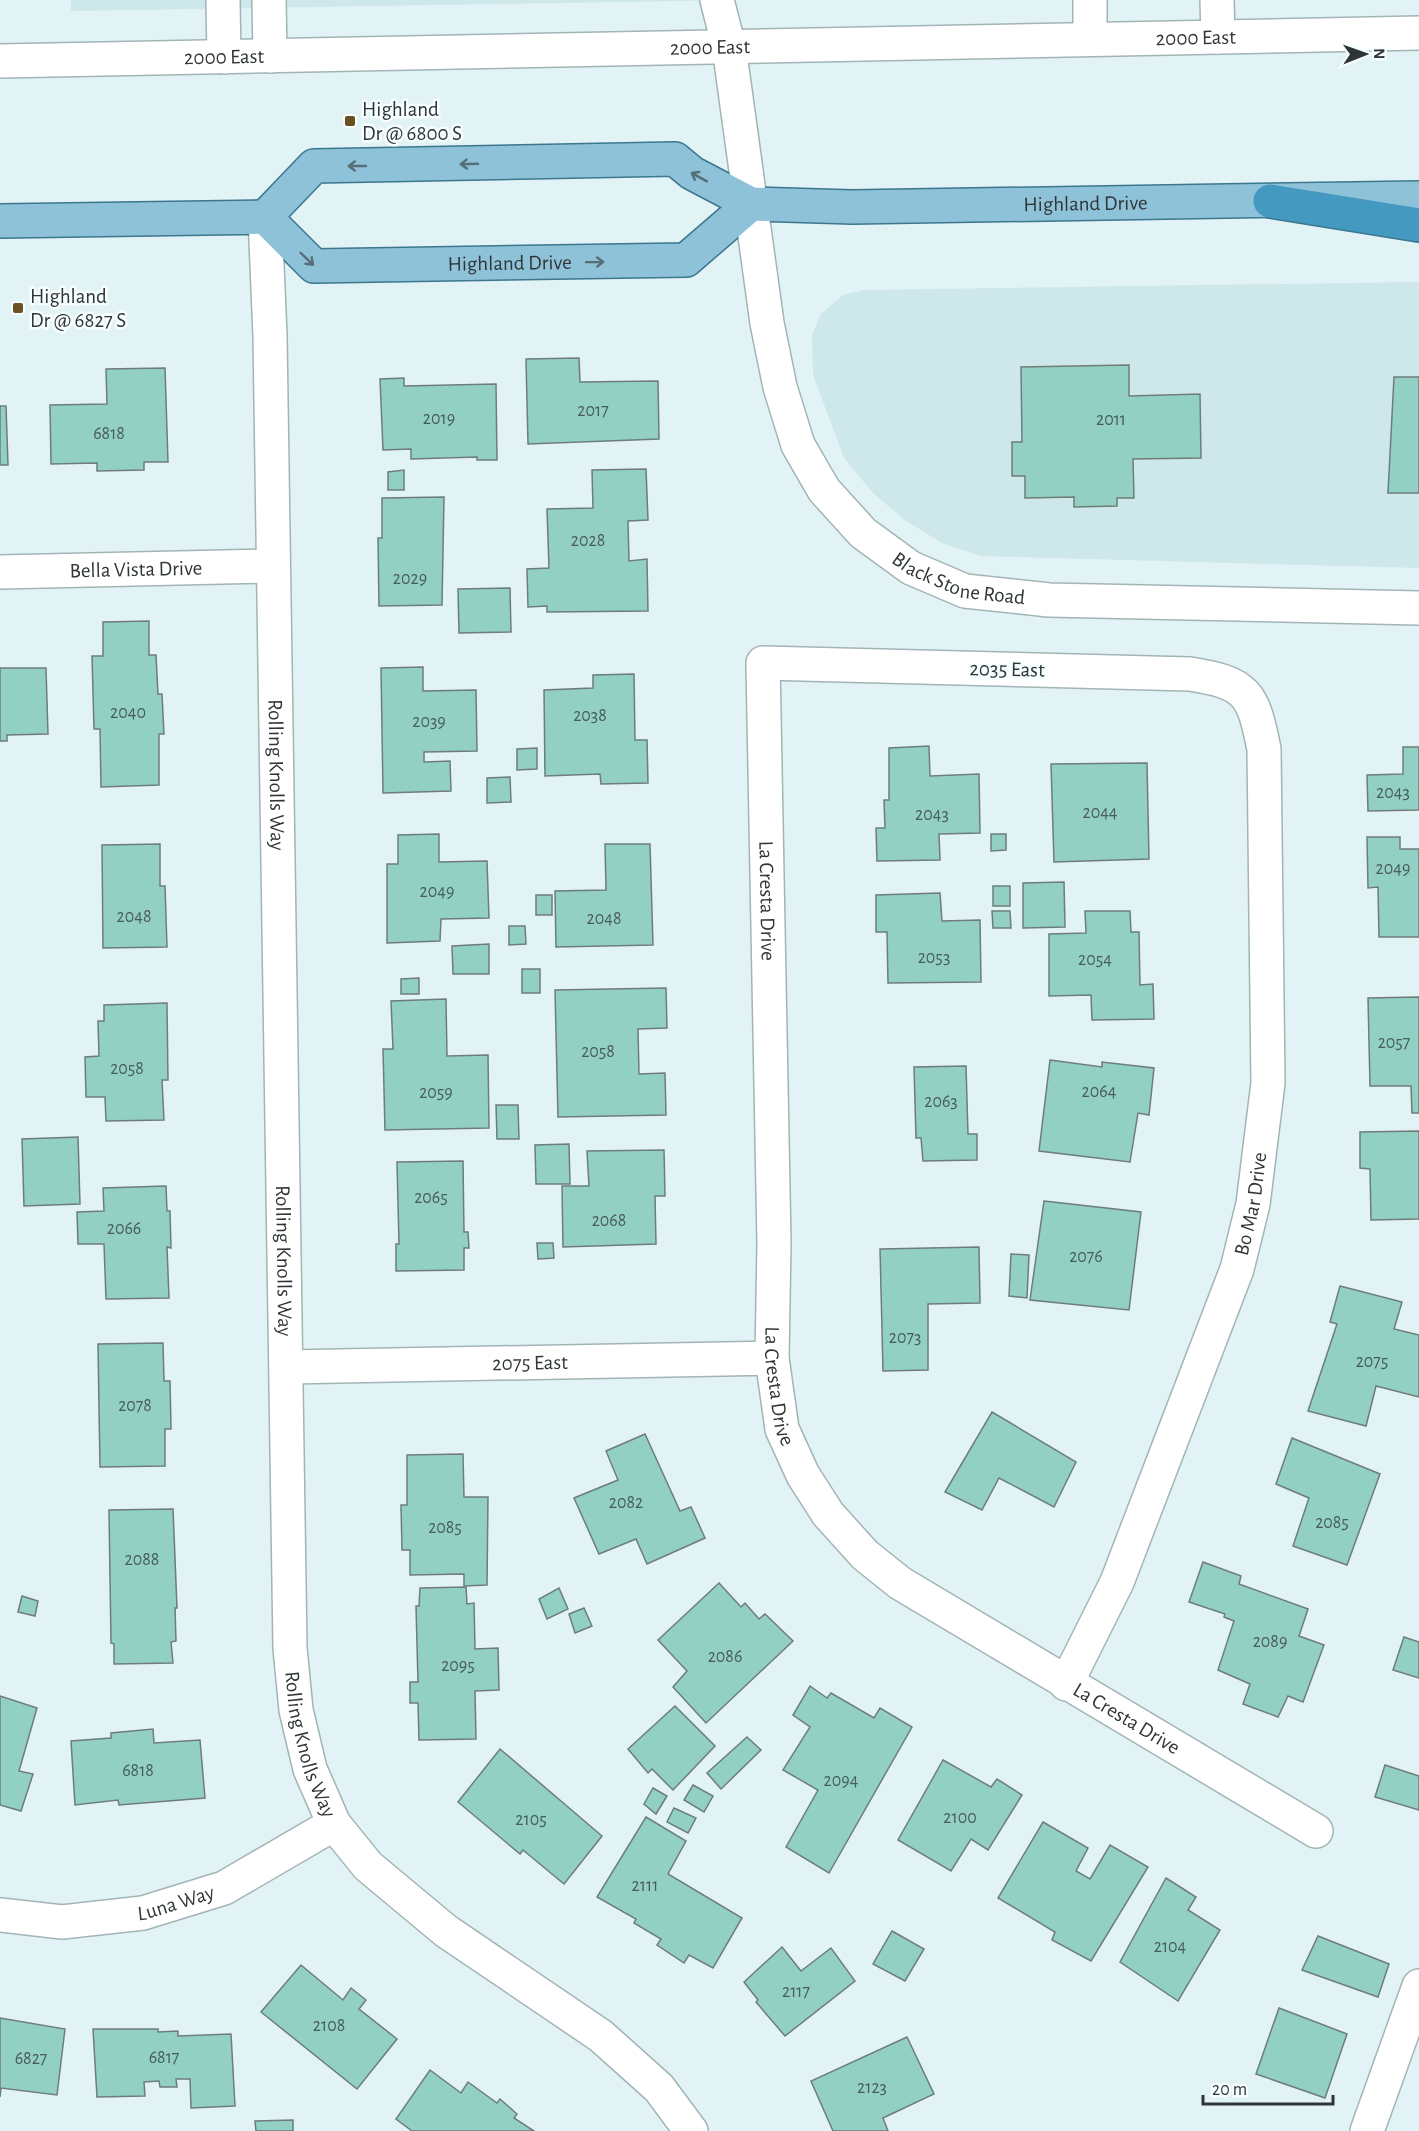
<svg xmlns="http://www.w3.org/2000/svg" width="1419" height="2131" viewBox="0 0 1419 2131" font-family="'Alegreya Sans',sans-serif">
<rect width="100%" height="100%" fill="#e2f3f5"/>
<!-- built -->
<g fill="#cde7ea">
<polygon points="71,0 745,0 71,11"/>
<polygon points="1419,282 1419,568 981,556 942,543 903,519 872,492 844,458 813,375 812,335 821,314 843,295 864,290"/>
</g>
<!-- building -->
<g fill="#92d0c3" stroke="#6e7d7a" stroke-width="1.5">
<polygon points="579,358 580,382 658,381 659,439 528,444 526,359"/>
<polygon points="1129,365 1129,396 1200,394 1201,458 1133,459 1134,498 1117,498 1117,506 1074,507 1074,497 1025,498 1025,476 1012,476 1012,442 1022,442 1021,367"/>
<polygon points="165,368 168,462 144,462 144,470 97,471 97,463 51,464 50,405 107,404 106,369"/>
<polygon points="1394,377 1419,377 1419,493 1388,493"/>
<polygon points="404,378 404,386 496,384 497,460 477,460 477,457 411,459 411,449 383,450 380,379"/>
<polygon points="0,406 6,406 8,465 0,465"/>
<polygon points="646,469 648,520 628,521 629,561 647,559 648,611 547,612 547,606 528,607 527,569 549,568 547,509 593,508 592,470"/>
<polygon points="404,470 404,490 388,490 388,472"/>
<polygon points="444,497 442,605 379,606 378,538 382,538 382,498"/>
<polygon points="510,588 511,632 459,633 458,589"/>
<polygon points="149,621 149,655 156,655 158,694 162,694 164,734 159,734 159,785 101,787 100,729 94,729 92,656 103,656 103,622"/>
<polygon points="423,667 423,691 476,690 477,751 424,752 424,762 450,761 451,791 383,793 381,668"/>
<polygon points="0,668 46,668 48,734 7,735 7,741 0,741"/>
<polygon points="634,674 635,740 647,740 648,783 601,784 600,774 545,776 544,690 593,688 593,675"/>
<polygon points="929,746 930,776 979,774 980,833 939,834 940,860 877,861 876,828 885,828 884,800 889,800 889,748"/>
<polygon points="1403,747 1419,747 1419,810 1368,811 1367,775 1403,774"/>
<polygon points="537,748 537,769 517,770 517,749"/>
<polygon points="1147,763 1149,859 1054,862 1051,764"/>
<polygon points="510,777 511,802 487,803 487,778"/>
<polygon points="439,834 439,862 487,861 489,918 441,919 440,941 387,943 387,864 398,864 398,835"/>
<polygon points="991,834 1006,834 1006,850 991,851"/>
<polygon points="1367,837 1400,837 1400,849 1419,849 1419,937 1379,937 1378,887 1368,888"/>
<polygon points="160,844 160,886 165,886 167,947 103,948 102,845"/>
<polygon points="605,844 650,844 653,945 556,947 555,891 606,890"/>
<polygon points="1064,882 1065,927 1023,928 1023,883"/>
<rect x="993" y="886" width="17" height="20"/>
<polygon points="940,893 942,921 980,920 981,982 888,983 887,932 876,932 876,895"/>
<rect x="536" y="895" width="16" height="20"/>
<polygon points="992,911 1010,911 1011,928 993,928"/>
<polygon points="1085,911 1130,911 1131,932 1139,932 1140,985 1153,984 1154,1019 1092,1020 1091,995 1049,996 1049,934 1086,933"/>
<polygon points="509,926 525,926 526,944 509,945"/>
<polygon points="489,944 489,974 453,974 452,946"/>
<rect x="522" y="969" width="18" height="24"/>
<polygon points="419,978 419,994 401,994 401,979"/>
<polygon points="666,988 667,1028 638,1029 639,1074 665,1073 666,1115 558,1117 555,990"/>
<polygon points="1419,997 1419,1113 1412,1113 1411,1086 1370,1086 1368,998"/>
<polygon points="446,999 447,1056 488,1055 489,1128 385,1130 383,1049 393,1049 391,1001"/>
<polygon points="167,1003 168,1080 162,1080 164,1120 106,1121 105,1097 86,1097 85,1057 99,1056 98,1021 104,1021 104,1005"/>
<polygon points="1050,1060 1102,1067 1102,1062 1154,1068 1149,1115 1138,1113 1130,1162 1039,1151"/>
<polygon points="966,1066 968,1134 977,1134 977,1160 923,1161 921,1138 916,1138 914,1067"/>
<polygon points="496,1105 518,1105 519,1139 497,1139"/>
<polygon points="1419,1131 1419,1219 1371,1220 1370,1169 1360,1168 1360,1132"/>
<polygon points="78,1137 80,1204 24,1206 22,1139"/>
<polygon points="569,1144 570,1184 536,1184 535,1145"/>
<polygon points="664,1150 665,1196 655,1196 656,1244 563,1247 562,1186 589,1186 587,1151"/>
<polygon points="463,1161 464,1232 468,1232 469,1248 464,1248 464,1270 396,1271 396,1244 399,1244 397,1162"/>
<polygon points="166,1186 167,1211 170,1211 171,1248 167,1247 169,1298 106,1299 104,1244 78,1244 77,1212 104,1211 103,1188"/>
<polygon points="1044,1201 1141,1212 1129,1310 1030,1300"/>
<polygon points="537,1243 553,1243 554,1258 538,1259"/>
<polygon points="979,1247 980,1303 928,1304 928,1370 883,1371 880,1249"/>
<polygon points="1011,1254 1029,1255 1027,1298 1009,1296"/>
<polygon points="1340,1286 1402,1302 1394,1329 1419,1335 1419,1397 1376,1386 1366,1426 1308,1411 1337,1324 1330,1322"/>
<polygon points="163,1343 164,1381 170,1381 171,1429 165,1429 165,1466 100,1467 98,1344"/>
<polygon points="992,1412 1076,1462 1054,1507 999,1478 982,1510 945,1492"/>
<polygon points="645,1434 680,1511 691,1507 705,1538 647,1564 636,1539 599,1554 574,1498 618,1480 606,1451"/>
<polygon points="1292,1438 1380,1474 1347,1565 1293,1546 1309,1498 1276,1484"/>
<polygon points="463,1454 464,1497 488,1497 487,1585 464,1586 464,1574 410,1575 410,1550 402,1550 401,1505 407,1505 407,1455"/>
<polygon points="173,1509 177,1608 175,1608 176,1641 171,1642 173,1663 114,1664 114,1644 111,1643 109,1510"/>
<polygon points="1203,1562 1241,1576 1239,1584 1308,1609 1299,1636 1324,1645 1303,1702 1288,1696 1278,1717 1243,1704 1250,1684 1218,1670 1234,1621 1224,1617 1225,1614 1189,1602"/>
<polygon points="719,1583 741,1607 745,1603 759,1619 765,1614 793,1641 706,1723 673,1687 687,1671 658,1640"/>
<polygon points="466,1587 467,1604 474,1603 475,1649 498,1648 499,1690 475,1691 476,1739 419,1740 418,1703 410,1703 410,1682 418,1682 416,1606 419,1606 420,1588"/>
<polygon points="559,1588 568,1609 547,1619 539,1599"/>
<polygon points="22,1596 38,1601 35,1616 18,1612"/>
<polygon points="584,1608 592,1626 575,1633 569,1614"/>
<polygon points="1404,1637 1419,1642 1419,1678 1393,1670"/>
<polygon points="810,1686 827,1698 831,1693 874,1718 880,1708 912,1727 829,1873 786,1847 818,1790 783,1770 810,1727 793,1715"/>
<polygon points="0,1696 37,1708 19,1771 33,1774 21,1811 0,1805"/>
<polygon points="675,1706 715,1746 673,1790 652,1769 648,1773 628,1749"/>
<polygon points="153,1729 154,1743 200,1740 205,1798 119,1805 118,1800 75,1805 71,1741 111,1738 111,1733"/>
<polygon points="747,1737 761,1750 721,1789 707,1773"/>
<polygon points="500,1749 602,1836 564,1884 523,1850 520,1854 458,1802"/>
<polygon points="943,1760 991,1787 997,1779 1022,1795 988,1850 971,1839 951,1871 898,1840"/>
<polygon points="1385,1765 1419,1776 1419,1810 1375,1797"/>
<polygon points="693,1785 713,1796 704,1812 684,1800"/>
<polygon points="653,1788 667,1796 656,1814 644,1804"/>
<polygon points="674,1808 696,1818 688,1833 667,1822"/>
<polygon points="646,1817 686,1841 668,1874 742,1918 713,1968 689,1955 684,1963 657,1945 661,1939 634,1923 636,1919 597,1897"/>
<polygon points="1043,1822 1088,1848 1076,1871 1090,1879 1110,1845 1148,1867 1091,1961 1052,1940 1055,1932 998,1898"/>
<polygon points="1166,1878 1196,1897 1188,1910 1220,1930 1178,2001 1120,1962"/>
<polygon points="892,1931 924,1949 905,1981 873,1964"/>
<polygon points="1318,1936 1389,1964 1378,1997 1302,1970"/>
<polygon points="782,1947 801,1971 831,1948 855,1981 785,2036 756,2002 758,2000 744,1982"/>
<polygon points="301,1965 343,2000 351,1988 366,2000 359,2009 397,2039 357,2089 261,2012"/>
<polygon points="1279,2008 1347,2034 1325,2098 1256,2074"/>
<polygon points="0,2018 65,2029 57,2095 1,2088 0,2097"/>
<polygon points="93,2029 158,2029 158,2032 178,2031 178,2036 231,2034 235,2106 191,2108 190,2079 176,2079 177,2087 160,2087 159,2081 144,2082 145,2096 97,2097"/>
<polygon points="907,2037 934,2094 883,2118 888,2131 833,2131 811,2081"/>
<polygon points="430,2070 461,2093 468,2082 497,2103 500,2099 517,2114 514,2118 534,2131 412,2131 396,2119"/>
<polygon points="293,2120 293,2131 256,2131 255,2121"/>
</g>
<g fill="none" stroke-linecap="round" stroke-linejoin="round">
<defs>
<g id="minor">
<polyline points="223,0 224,57"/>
<polyline points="269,0 270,56"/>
<path id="s1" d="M 717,0 L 729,47 L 767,323 L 780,387 L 798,445 L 824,490 L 863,533 L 911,568 L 965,591 L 1049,600 L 1419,608"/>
<polyline points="1090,0 1090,39"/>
<polyline points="1217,0 1218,37"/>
<path id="s2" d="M 0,61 L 1419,33"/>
<path id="s3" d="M 265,217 L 270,336 L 290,1648 L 296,1710 L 310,1769 L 334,1824 L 368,1866 L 446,1931 L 601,2036 L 659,2088 L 691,2131"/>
<path id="s4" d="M 0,572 L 272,566"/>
<path id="s5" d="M 287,1367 L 772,1358"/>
<path id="s6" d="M 1066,1684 L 1117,1582 L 1237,1269 L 1253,1204 L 1268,1083 L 1264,749 C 1253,693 1247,683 1190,674 L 763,663 L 774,1243 L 772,1358 L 782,1429 L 803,1475 L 828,1514 L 865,1555 L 900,1583 L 1316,1831"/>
<path id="s7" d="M 0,1915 L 62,1922 L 143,1913 L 224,1888 L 334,1824"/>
<polyline points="1367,2131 1419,1986"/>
</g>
<g id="major">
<path id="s8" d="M 265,217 L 314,166 L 675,159 L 692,173 L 751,204 L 852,207 L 1419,198"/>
<path id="s9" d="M 0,221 L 265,217 L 314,266 L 686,260 L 751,204"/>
</g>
<polyline id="highway" points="1270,201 1419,225"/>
</defs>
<!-- minor casing -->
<use href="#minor" stroke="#a3b4b6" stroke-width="36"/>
<!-- major casing -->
<use href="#major" stroke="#3c768f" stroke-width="36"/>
<!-- highway casing -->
<use href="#highway" stroke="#3c768f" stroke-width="36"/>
<!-- minor -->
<use href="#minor" stroke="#fff" stroke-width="33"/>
<!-- major -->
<use href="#major" stroke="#8ec2d9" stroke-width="33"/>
<!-- highway -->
<use href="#highway" stroke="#4399bf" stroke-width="33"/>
</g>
<!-- one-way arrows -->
<defs><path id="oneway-shaft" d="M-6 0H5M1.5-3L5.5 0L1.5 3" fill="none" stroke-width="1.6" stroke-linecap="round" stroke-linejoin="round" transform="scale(1.5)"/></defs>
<g stroke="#566e78">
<use href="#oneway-shaft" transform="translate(469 164) rotate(178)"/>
<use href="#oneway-shaft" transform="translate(357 166) rotate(180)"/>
<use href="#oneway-shaft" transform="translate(699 177) rotate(-151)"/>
<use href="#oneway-shaft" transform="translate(307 259) rotate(44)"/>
<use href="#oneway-shaft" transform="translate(595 262) rotate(-1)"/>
</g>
<!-- markers -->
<g fill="#6b5122" stroke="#f7feff" stroke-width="2">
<rect x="344" y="115" width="12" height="12" rx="3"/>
<rect x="12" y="302" width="12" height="12" rx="3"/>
</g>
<g text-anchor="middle" stroke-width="5" stroke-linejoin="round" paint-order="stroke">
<!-- number labels -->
<g font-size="18" fill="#485c5a">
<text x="593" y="416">2017</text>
<text x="439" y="424">2019</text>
<text x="1111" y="425">2011</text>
<text x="109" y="439">6818</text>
<text x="588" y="546">2028</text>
<text x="410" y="584">2029</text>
<text x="128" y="718">2040</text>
<text x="590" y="721">2038</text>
<text x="429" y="727">2039</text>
<text x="1393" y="798">2043</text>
<text x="1100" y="818">2044</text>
<text x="932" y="820">2043</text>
<text x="1393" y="874">2049</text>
<text x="437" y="897">2049</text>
<text x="134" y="922">2048</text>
<text x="604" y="924">2048</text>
<text x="934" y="963">2053</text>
<text x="1095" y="965">2054</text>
<text x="1394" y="1048">2057</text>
<text x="598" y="1057">2058</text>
<text x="127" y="1074">2058</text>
<text x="1099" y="1097">2064</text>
<text x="436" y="1098">2059</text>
<text x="941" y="1107">2063</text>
<text x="431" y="1203">2065</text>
<text x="609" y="1226">2068</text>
<text x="124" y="1234">2066</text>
<text x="1086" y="1262">2076</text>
<text x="905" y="1343">2073</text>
<text x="1372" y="1367">2075</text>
<text x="135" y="1411">2078</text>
<text x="626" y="1508">2082</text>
<text x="1332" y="1528">2085</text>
<text x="445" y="1533">2085</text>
<text x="142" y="1565">2088</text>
<text x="1270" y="1647">2089</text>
<text x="725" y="1662">2086</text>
<text x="458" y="1671">2095</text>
<text x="138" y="1776">6818</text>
<text x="841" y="1786">2094</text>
<text x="960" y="1823">2100</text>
<text x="531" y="1825">2105</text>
<text x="645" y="1891">2111</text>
<text x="1170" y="1952">2104</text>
<text x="796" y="1997">2117</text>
<text x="329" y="2031">2108</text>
<text x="164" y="2063">6817</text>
<text x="31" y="2064">6827</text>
<text x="872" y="2093">2123</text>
</g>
<!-- street labels -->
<g font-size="21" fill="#303637" stroke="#f7feff">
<text dy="7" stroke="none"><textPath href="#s2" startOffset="1196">2000 East</textPath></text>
<text dy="7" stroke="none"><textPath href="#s2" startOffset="710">2000 East</textPath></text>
<text dy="7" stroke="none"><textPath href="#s2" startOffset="224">2000 East</textPath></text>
<text dy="7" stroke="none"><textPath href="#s8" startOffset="855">Highland Drive</textPath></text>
<text dy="7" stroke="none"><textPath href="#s9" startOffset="530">Highland Drive</textPath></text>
<text dy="7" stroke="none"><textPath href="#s4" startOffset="136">Bella Vista Drive</textPath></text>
<text dy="7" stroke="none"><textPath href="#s1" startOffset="672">Black Stone Road</textPath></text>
<text transform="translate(1007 669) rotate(1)" y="7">2035 East</text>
<text dy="7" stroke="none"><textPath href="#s3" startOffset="558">Rolling Knolls Way</textPath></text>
<text dy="7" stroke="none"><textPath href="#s6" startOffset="1755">La Cresta Drive</textPath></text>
<text dy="7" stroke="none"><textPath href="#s6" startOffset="516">Bo Mar Drive</textPath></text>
<text dy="7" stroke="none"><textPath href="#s3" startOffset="1044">Rolling Knolls Way</textPath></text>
<text dy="7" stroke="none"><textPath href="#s5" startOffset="243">2075 East</textPath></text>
<text dy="7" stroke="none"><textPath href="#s6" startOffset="2241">La Cresta Drive</textPath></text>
<text dy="7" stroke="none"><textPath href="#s6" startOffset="2745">La Cresta Drive</textPath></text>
<text dy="7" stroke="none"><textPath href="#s3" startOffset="1530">Rolling Knolls Way</textPath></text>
<text dy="7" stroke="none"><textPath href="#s7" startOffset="178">Luna Way</textPath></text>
</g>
<!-- poi labels -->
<g font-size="21" fill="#303637" stroke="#f7feff" text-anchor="start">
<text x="362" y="116">Highland<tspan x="362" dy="24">Dr @ 6800 S</tspan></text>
<text x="30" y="303">Highland<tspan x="30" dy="24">Dr @ 6827 S</tspan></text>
</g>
</g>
<!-- north arrow -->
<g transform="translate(1365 54) rotate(89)" stroke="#f7feff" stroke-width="4.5" paint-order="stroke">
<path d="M0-4.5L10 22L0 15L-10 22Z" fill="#303637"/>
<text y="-9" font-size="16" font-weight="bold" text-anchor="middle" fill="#303637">N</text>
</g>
<!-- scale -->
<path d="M1203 2095v9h130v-9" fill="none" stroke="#303637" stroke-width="3"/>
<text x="1212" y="2095" font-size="18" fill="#303637" stroke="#f7feff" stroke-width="4.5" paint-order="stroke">20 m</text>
</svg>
